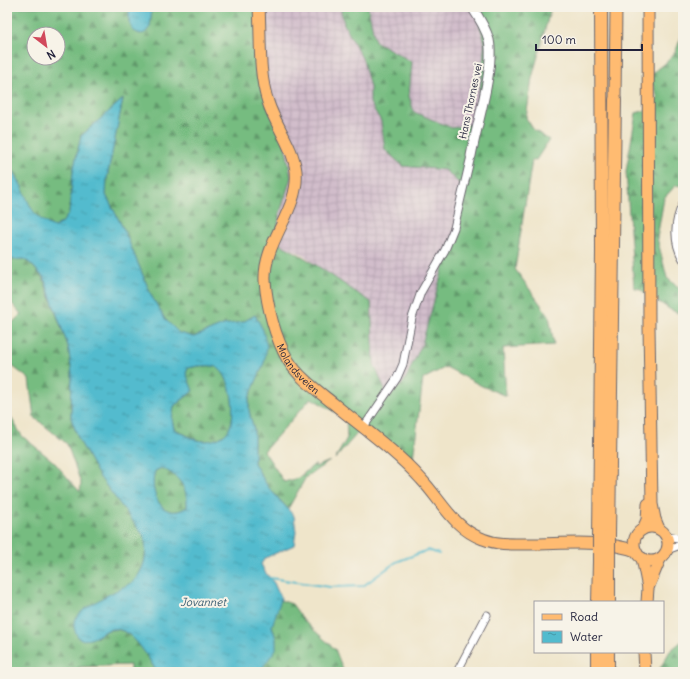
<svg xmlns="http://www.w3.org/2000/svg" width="690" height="679" viewBox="0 0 690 679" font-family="Delius,sans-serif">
<defs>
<pattern id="industrial-grid" width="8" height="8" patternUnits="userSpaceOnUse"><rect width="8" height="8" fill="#d1bdcb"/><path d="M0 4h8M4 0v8" fill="none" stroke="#b3a2af"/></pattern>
<pattern id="forest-firs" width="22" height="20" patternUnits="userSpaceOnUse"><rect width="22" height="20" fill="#76bc80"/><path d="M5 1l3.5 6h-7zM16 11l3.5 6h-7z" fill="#60986a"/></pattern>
<pattern id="water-ripples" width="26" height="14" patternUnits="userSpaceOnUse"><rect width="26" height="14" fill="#52bbce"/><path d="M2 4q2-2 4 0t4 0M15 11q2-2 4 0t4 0" fill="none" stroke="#4498a8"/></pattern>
</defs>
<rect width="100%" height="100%" fill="#f7f3e8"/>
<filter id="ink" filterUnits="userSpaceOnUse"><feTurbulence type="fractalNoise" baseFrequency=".025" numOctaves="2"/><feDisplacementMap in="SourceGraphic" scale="8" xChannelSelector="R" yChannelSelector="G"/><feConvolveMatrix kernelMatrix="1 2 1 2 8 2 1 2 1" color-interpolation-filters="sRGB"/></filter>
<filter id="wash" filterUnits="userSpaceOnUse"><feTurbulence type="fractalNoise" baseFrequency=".012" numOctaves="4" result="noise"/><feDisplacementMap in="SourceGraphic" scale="16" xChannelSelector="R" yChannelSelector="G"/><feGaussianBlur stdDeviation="0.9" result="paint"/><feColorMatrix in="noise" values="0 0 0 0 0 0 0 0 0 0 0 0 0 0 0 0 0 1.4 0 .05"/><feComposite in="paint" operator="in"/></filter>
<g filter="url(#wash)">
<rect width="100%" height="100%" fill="#efe5ca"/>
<!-- industrial -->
<g fill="url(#industrial-grid)">
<polygon points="260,7 343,7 341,10 344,24 363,60 370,87 370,103 381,121 385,150 403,166 445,170 460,184 460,226 444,265 422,344 404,382 388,398 374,364 371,302 336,280 302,254 276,242 279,216 291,177 267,103"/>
<polygon points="368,7 474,7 485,42 481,83 473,124 452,128 414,112 409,96 412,62 375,41"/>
</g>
<!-- forest -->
<g fill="url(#forest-firs)" stroke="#4c6f5e" fill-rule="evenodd">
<path d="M 7,7 L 129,7 L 129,22 L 150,27 L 152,7 L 260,7 L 262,69 L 284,140 L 291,177 L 279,216 L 276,242 C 310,258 339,282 371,302 L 374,364 L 388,398 L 404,382 L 422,344 L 444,265 L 459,226 L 460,184 L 445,170 L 403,166 L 385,150 L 381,121 L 370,103 L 370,87 L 363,60 L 344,24 L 341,10 L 343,7 L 368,7 L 375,41 L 412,62 L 409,96 L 414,112 L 452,128 L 473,124 L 481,83 L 485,42 L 474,7 L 551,7 L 532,78 L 526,118 L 534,130 L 549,140 L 536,160 L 532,160 L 515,269 L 549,316 L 554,345 L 503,348 L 506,396 L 482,386 L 446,367 L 423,379 L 413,459 L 362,428 L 335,459 L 347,438 L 346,418 L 311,398 L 264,451 L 284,482 L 298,478 L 315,464 L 315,467 L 330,461 L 306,477 L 288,509 L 268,487 L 254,463 L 254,430 L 249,411 L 249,398 L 264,363 L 263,330 L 255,315 L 243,322 L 223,325 L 194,337 L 179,333 L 165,319 L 152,297 L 124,230 L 106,195 L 107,178 L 123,99 L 81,136 L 73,172 L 69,213 L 62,223 L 54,227 L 42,222 L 31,211 L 18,179 L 7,162 L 7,107 L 11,98 L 12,83 L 7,59 ZM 34,34 L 58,34 L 58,58 L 34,58 Z"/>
<path d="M 683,23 L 683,185 L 675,186 L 664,198 L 657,238 L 667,278 L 683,292 L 683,315 L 671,310 L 638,288 L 634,288 L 626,171 L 636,113 L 647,110 L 658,98 L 649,76 C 674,57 678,55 683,23 Z"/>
<path d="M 23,259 L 31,264 L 43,278 L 68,346 L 72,373 L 71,418 L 79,440 L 99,476 L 144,536 L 146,548 L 144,563 L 138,577 L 96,638 C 100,635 105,630 110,630 C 134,625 146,656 157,672 L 130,672 L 130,665 L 79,667 L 80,672 L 7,672 L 7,411 L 22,436 L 54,462 L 80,492 L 81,483 L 67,444 L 34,417 L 29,379 L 7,362 L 7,328 L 21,314 L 7,298 L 7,260 Z"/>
<path d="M 198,366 C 203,366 212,365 216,367 C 232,374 237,416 229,429 C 226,437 213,441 205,441 C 195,441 183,433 174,428 L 172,419 L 174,406 L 190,394 L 186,373 L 188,368 Z"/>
<path d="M 161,468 C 179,475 188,487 187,507 C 162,523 148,493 155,471 Z"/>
<polygon points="280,600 292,604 305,622 335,649 344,672 258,672 263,667 276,639 272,626"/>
<polygon points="683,640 683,672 658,672 670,651"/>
</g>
<!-- water -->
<g fill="url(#water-ripples)" stroke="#3a6e84" fill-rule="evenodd">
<polygon points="129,7 152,7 150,27 145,33 140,34 133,31 129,22"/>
<path d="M 123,99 L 107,178 L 106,195 L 124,230 L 152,297 L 165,319 L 179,333 L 194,337 L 223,325 L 243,322 L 255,315 L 263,330 L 267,347 L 264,363 L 249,398 L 249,411 L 254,430 L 254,463 L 268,487 L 294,516 L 296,532 L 294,545 L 265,558 L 261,564 L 265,572 L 274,583 L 281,599 L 272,626 L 276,639 L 276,649 L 263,667 L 258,672 L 157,672 C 148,658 130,622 108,630 C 97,635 92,642 79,639 C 76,633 73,629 74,622 C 76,609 120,589 133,582 C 145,569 148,553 144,536 L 99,476 L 79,440 L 71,418 L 72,373 L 68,346 L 44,278 L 31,264 L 24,259 L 7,260 L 7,162 C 11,168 16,174 19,181 C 30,202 29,216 54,227 L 62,223 L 69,213 L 73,172 L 81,136 ZM 198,366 C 203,366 212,365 216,367 C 232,374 237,416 229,429 C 226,437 213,441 205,441 C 196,442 183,433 174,429 L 172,419 L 174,406 L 193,391 L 186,373 L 188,368 ZM 161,468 C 179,475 188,488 187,507 C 163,523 148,493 155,471 Z"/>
</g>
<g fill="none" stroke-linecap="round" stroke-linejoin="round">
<!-- stream -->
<polyline stroke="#52bbce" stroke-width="2" points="270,578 330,587 363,586 396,562 428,550 439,554"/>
</g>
</g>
<g filter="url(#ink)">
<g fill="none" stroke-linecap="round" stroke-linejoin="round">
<defs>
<g id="minor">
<path d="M 683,204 C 674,221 673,242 683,259"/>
<polyline points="363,428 397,378 403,364 412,318 421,292 445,250 454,228 471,156"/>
<polyline points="667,536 683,539"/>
<polyline points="667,550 683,544"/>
<polyline points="457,672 487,615"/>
</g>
<path id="tertiary" d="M 471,156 C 476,127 495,68 489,40 C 486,29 478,16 472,7"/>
<g id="primary">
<path id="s1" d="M 259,7 C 261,38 258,72 268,102 C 275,125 293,146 296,171 C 300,210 263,241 265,281 C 267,306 275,338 288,360 C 299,378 318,391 334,404 C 363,428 396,451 421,479 C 441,500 454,529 483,539 C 498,545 514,544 530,544 C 565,544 602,539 636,551"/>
<polyline points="648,7 649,327 652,504 655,519 659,529"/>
<circle cx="651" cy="544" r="17"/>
<polyline points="643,529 647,520 648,504"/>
<polyline points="642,558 648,588"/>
<polyline points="647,602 648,588 660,559"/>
<polyline points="644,652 645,672"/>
</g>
<polyline id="trunk" points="615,100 616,7"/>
<g id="motorway">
<polyline points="599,536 602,250 601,7"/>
<polyline points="609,536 615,100"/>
<polyline points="598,602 599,562"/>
<polyline points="609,602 609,562"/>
<polyline points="597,672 597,652"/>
<polyline points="608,672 608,652"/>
</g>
</defs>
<!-- minor casing -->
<use href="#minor" stroke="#6a666d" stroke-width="9"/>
<!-- tertiary casing -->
<use href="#tertiary" stroke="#6a666d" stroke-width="11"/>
<!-- primary casing -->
<use href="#primary" stroke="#6a666d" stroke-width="13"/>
<!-- trunk casing -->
<use href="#trunk" stroke="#6a666d" stroke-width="13"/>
<!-- motorway casing -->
<use href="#motorway" stroke="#6a666d" stroke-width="14"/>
<!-- minor -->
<use href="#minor" stroke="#fff" stroke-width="7"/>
<!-- tertiary -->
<use href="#tertiary" stroke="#fff" stroke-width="9"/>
<!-- primary -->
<use href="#primary" stroke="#ffbb71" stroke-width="11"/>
<!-- trunk -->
<use href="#trunk" stroke="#ffbb71" stroke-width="11"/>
<!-- motorway -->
<use href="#motorway" stroke="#ffbb71" stroke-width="12"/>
<defs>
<g id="motorway-bridge">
<polyline points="599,562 599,536"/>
<polyline points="609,562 609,536"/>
</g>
</defs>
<!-- motorway-bridge casing -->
<use href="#motorway-bridge" stroke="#6a666d" stroke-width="14" stroke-linecap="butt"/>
<!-- motorway-bridge -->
<use href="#motorway-bridge" stroke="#ffbb71" stroke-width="12"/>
</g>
</g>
<g text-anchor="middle" stroke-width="4" stroke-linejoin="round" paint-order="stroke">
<!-- street labels -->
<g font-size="10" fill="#22223b" stroke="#f7f3e8">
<text transform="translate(470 101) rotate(-78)" y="4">Hans Thornes vei</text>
<text dy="4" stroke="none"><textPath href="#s1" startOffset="382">Molandsveien</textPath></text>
</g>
<!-- water labels -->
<g font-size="11" font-style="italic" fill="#33586e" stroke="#f7f3e8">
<text x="203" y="606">Jovannet</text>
</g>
</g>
<!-- margin -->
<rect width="690" height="679" fill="none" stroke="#f7f3e8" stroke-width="24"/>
<!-- legend -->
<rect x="534" y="601" width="130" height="52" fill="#f7f3e8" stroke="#a29fa3"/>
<rect x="542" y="614" width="20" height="6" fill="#ffbb71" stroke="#a29fa3"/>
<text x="570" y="621" font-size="12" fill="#22223b">Road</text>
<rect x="542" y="631" width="20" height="12" fill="url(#water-ripples)" stroke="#a29fa3"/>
<text x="570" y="641" font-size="12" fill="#22223b">Water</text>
<!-- north arrow -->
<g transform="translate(46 46) rotate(149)"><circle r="19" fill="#f7f3e8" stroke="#a29fa3"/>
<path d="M0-3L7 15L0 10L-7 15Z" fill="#d1495b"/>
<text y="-6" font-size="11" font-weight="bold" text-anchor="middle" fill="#22223b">N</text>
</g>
<!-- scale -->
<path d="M536 44v6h106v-6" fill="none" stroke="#22223b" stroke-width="2"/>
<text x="542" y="44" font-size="12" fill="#22223b" stroke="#f7f3e8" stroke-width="3" paint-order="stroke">100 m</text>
</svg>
